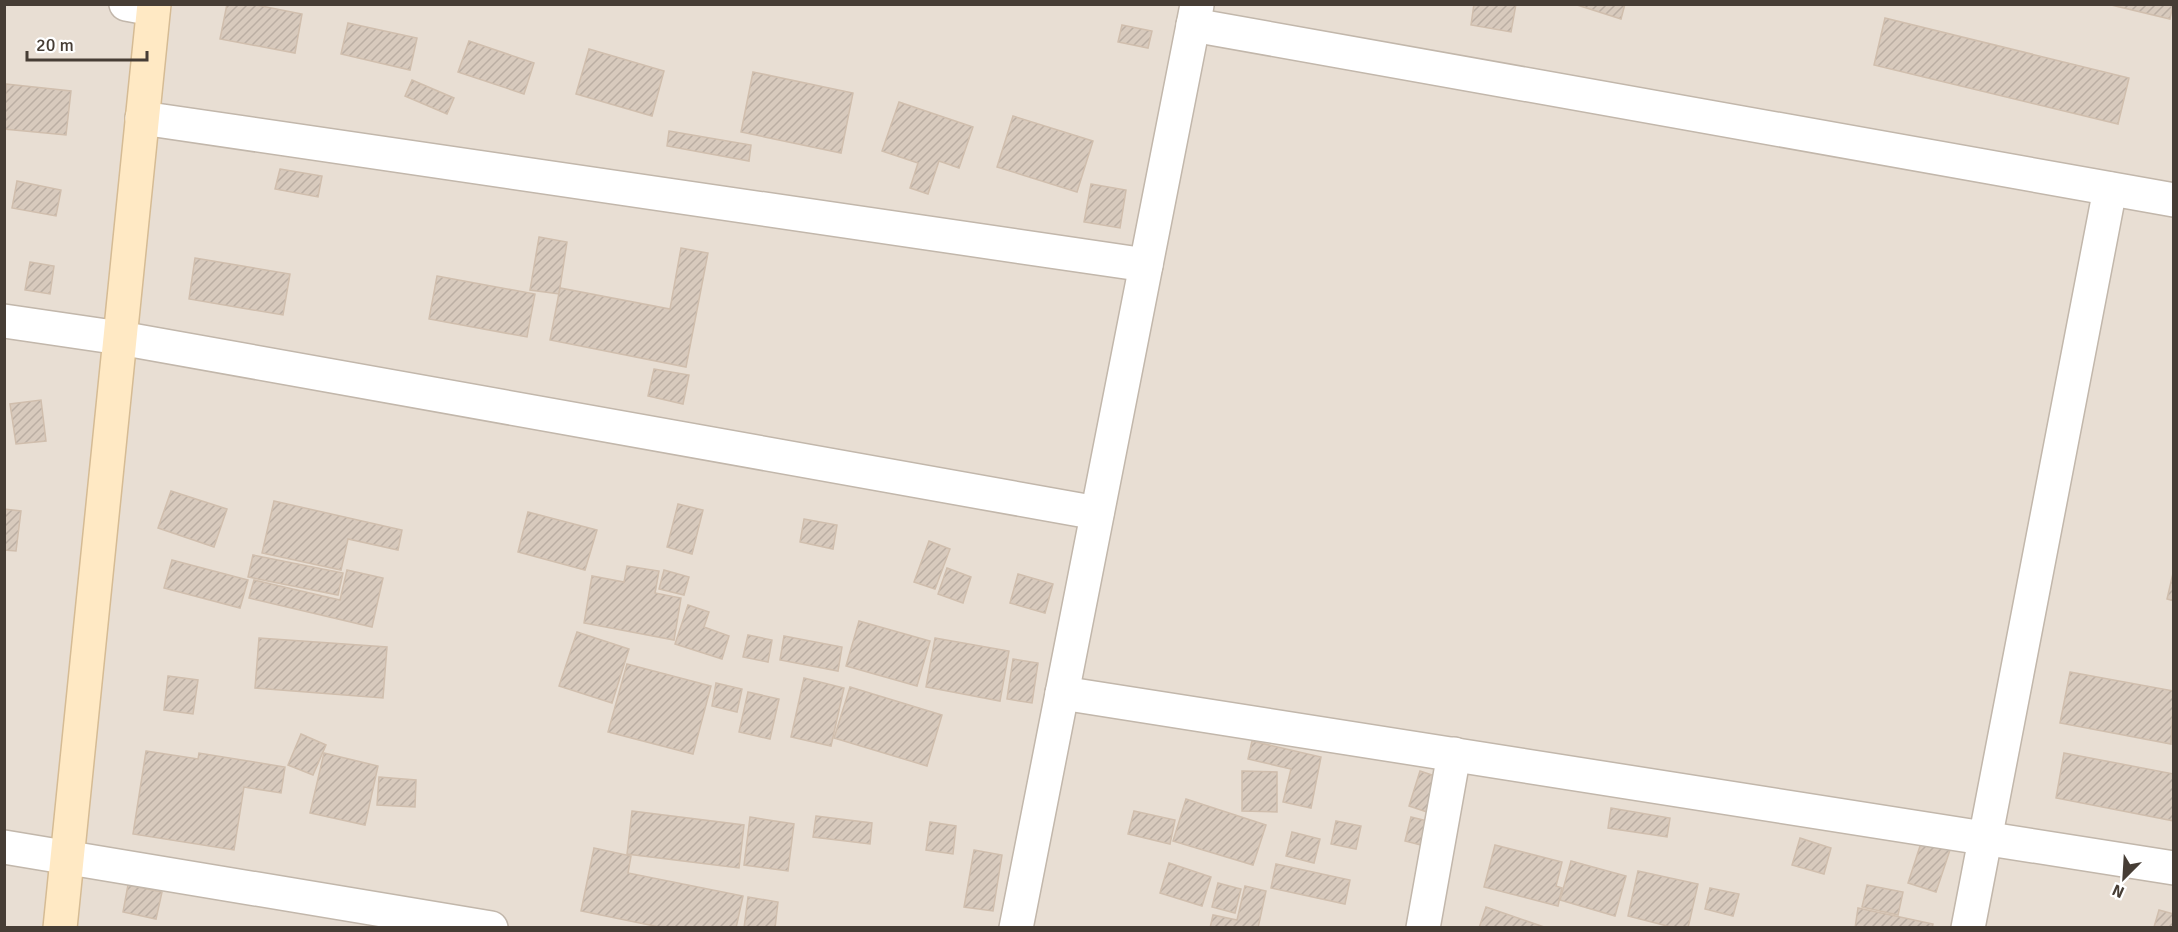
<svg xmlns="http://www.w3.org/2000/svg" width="2178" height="932" viewBox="0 0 2178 932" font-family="Signika,sans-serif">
<defs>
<pattern id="building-hatch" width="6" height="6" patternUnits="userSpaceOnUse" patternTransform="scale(1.5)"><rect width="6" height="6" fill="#d8cabd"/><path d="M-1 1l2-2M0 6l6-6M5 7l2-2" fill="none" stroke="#bbaea3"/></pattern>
</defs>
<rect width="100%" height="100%" fill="#f3ede5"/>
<!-- residential -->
<rect fill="#e8ded3" x="5" y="5" width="2168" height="922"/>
<!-- building -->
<g fill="url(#building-hatch)" stroke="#d0bead" stroke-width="1.5">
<polygon points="227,4 251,4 302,14 295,53 220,39"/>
<polygon points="1474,4 1516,4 1511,32 1471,25"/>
<polygon points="1574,4 1625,4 1621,19"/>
<polygon points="2107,4 2173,4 2170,19"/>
<polygon points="1885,18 2129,78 2118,124 1874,65"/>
<polygon points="348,23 417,38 410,70 341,54"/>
<polygon points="1122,25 1152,31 1148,48 1118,42"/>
<polygon points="469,41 534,63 524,94 458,72"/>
<polygon points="589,49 664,71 652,116 576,94"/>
<polygon points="753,72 853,93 841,153 741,132"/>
<polygon points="412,80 454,98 447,114 405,96"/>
<polygon points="6,84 71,91 66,135 4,129"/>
<polygon points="899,102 973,127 959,168 939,161 928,194 910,188 918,163 882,151"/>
<polygon points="1013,116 1093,141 1077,192 997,167"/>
<polygon points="669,131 751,145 749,161 667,146"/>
<polygon points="280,169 322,176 318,197 275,189"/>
<polygon points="17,181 61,190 56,216 12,208"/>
<polygon points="1091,184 1126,190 1120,228 1084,222"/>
<polygon points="539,237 567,242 559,294 530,290"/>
<polygon points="681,248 708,253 686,367 550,340 560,288 670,309"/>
<polygon points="195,258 290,274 283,315 189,299"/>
<polygon points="30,262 54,266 50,294 25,290"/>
<polygon points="437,276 535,294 527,337 429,319"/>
<polygon points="654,369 689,375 683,404 648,396"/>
<polygon points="41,400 46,441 16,444 10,404"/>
<polygon points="171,491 227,509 214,547 158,528"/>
<polygon points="274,501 402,530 398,550 348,539 341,570 262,553"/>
<polygon points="678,504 703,510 692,554 667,547"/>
<polygon points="4,509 21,511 16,551 4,550"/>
<polygon points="528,512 597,530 585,570 518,552"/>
<polygon points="804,519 837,525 833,549 800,542"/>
<polygon points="929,541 950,549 935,589 914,582"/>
<polygon points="253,555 343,573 338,595 248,577"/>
<polygon points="172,560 248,580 240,608 164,588"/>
<polygon points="627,566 659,571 655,593 681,598 674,640 584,623 592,576 624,582"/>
<polygon points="947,568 971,577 963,603 938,594"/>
<polygon points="2174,569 2174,601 2167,599"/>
<polygon points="347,570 383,578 372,627 249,598 254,580 340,600"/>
<polygon points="664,570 689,577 684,595 659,589"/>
<polygon points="1018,574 1053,584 1045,613 1010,603"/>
<polygon points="688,605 709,612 704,627 729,636 722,659 675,644"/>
<polygon points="859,621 930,641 917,686 846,666"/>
<polygon points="577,632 629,649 612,703 559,686"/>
<polygon points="748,635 772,640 768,662 743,657"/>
<polygon points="784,636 842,647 838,671 780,660"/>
<polygon points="259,638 387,647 383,698 255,688"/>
<polygon points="935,638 1009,651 1000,701 926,687"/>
<polygon points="1013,659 1038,663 1032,703 1007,699"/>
<polygon points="627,664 711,686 693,754 608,732"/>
<polygon points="2070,672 2174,691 2171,744 2060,723"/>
<polygon points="168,676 198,680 193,714 164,710"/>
<polygon points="804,678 844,688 831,746 791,737"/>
<polygon points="716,683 742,689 737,712 712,706"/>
<polygon points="850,687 942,715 927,766 834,738"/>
<polygon points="748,692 779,699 770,739 739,732"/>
<polygon points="301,734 326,745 313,775 288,765"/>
<polygon points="1252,741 1321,757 1311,808 1283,802 1291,769 1248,759"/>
<polygon points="146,751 198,759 199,753 285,767 281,793 244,787 234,850 133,834"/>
<polygon points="324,753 378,766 365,825 310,813"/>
<polygon points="2064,753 2174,774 2174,821 2056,798"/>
<polygon points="1242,771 1277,772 1277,812 1242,811"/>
<polygon points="1420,771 1444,779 1433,814 1409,806"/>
<polygon points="379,777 416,780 415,807 377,805"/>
<polygon points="1186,799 1266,825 1253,865 1173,841"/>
<polygon points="1611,808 1670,818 1667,837 1608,828"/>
<polygon points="632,811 744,825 739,868 627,854"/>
<polygon points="1134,811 1175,820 1170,844 1128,834"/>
<polygon points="816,816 872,823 870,844 813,837"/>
<polygon points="750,817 794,824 788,871 744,865"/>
<polygon points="1411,817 1436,823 1429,847 1405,841"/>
<polygon points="1336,821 1361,826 1356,849 1331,844"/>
<polygon points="930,822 956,826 953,854 926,850"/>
<polygon points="1292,832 1320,839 1314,863 1286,856"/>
<polygon points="1800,838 1831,848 1824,874 1792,865"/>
<polygon points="1922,840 1950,850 1936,892 1908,883"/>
<polygon points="1495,845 1562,862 1556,886 1562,888 1558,906 1484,887"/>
<polygon points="594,848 631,856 628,873 743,896 736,928 664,928 581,911"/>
<polygon points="974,850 1002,855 993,911 964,907"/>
<polygon points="1571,861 1626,876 1615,916 1560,900"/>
<polygon points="1169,863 1211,877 1202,906 1160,893"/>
<polygon points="1276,864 1350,880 1345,904 1271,888"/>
<polygon points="1638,871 1698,884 1688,928 1675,928 1628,916"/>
<polygon points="1218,883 1241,889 1235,913 1212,907"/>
<polygon points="128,885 162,892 156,919 123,912"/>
<polygon points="1867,885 1903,892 1898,915 1862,907"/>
<polygon points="1245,886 1266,891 1258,928 1210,928 1213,915 1237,920"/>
<polygon points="1710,888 1739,894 1733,916 1705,909"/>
<polygon points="748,897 778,902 775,928 744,928"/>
<polygon points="1486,907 1547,928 1479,928"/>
<polygon points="1858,908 1933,924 1932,928 1855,928"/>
<polygon points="2159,910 2174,914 2174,928 2154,927"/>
</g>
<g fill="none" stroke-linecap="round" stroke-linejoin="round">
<defs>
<g id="street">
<polyline points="126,4 153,9"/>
<polyline points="1193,25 2174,200"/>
<polyline points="142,118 1146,265"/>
<polyline points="4,321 120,338 1097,513"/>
<polyline points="1062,693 2174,868"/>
<polyline points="4,847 491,928"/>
<polyline points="1016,928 1197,5"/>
<polyline points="1423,928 1454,754"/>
<polyline points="1968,928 2110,189"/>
</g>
<polyline id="secondary" points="60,928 154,4"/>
</defs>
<!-- street casing -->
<use href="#street" stroke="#c2b7ab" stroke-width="36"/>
<!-- secondary casing -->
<use href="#secondary" stroke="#d5bb94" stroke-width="36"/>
<!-- street -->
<use href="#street" stroke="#fff" stroke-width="33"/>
<!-- secondary -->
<use href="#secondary" stroke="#ffe9c4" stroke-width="33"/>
</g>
<!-- border -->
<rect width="2178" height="932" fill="none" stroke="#463d35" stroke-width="12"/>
<!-- north arrow -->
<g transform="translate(2124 878) rotate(204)" stroke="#ffffff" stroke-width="4.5" paint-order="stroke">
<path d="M0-4.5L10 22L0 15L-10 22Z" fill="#463d35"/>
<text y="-9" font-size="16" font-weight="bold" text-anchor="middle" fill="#463d35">N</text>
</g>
<!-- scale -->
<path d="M27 51v9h120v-9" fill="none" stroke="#463d35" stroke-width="3"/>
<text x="36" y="51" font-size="18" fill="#463d35" stroke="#ffffff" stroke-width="4.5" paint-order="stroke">20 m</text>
</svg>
